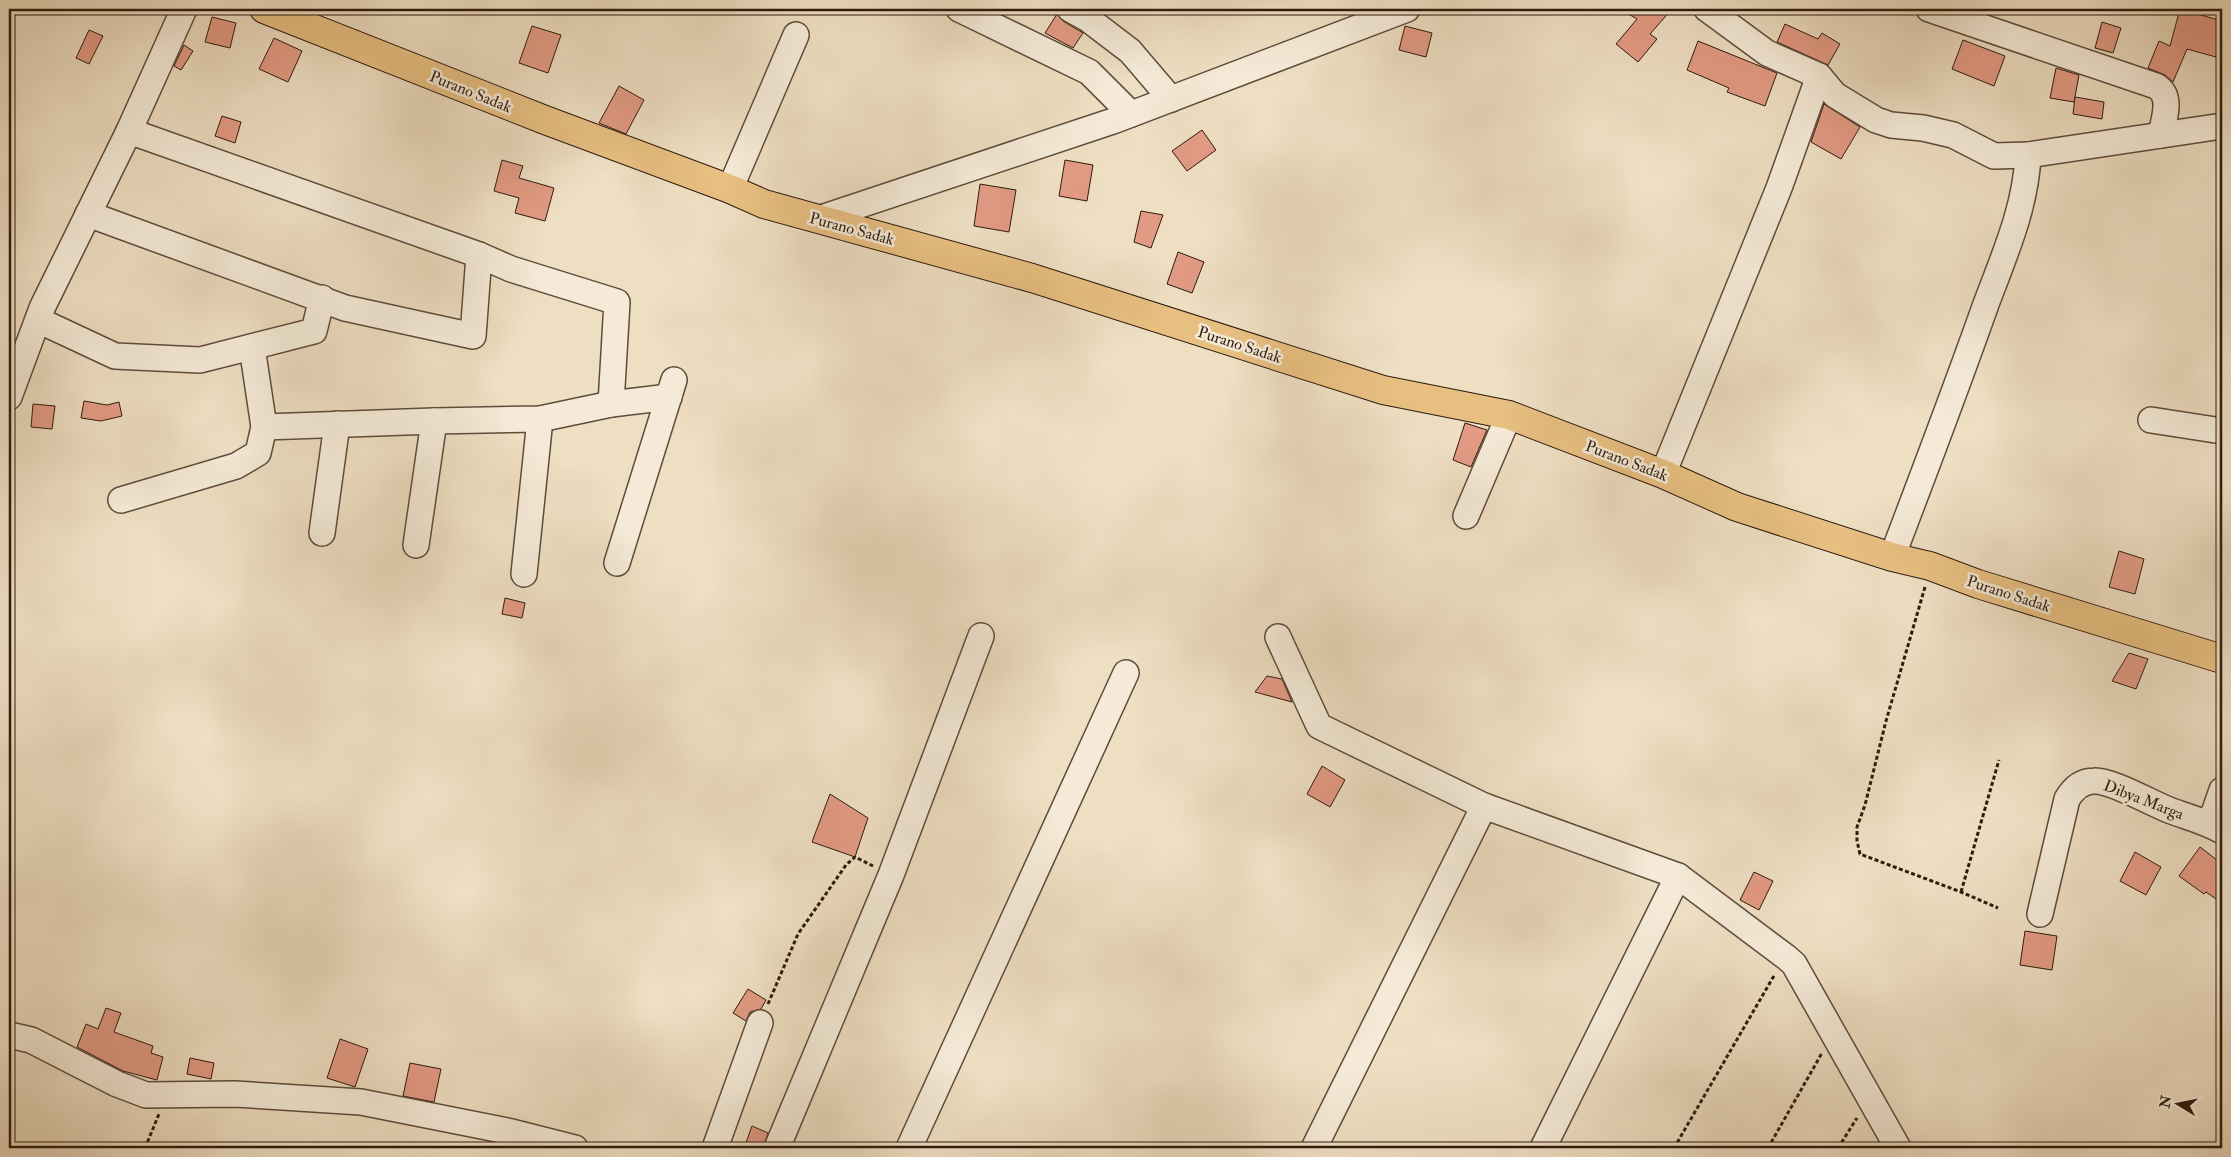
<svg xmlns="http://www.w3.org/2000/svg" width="2231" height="1157" viewBox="0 0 2231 1157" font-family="'IM FELL Double Pica',serif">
<rect width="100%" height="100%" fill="#eedec2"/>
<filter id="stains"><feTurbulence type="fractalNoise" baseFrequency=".004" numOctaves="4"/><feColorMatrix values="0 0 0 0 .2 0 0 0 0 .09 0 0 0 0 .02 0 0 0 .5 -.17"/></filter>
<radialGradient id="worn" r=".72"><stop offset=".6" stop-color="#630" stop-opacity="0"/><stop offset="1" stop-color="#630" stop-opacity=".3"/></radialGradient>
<!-- building -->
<g fill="#e29a84" stroke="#2e1b0e">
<polygon points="1620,9 1672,9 1650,34 1657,39 1638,62 1616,44 1637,19"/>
<polygon points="2180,9 2222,21 2222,33 2216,57 2187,49 2173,82 2165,75 2148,68 2159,41 2170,46"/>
<polygon points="1057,14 1063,21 1083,33 1073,48 1045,33"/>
<polygon points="212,17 236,23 230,48 205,42"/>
<polygon points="2102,22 2121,28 2113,53 2095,48"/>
<polygon points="1785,24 1818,39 1822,33 1840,44 1828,65 1777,42"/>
<polygon points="532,26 561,35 548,73 519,63"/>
<polygon points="1405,26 1432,33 1426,57 1399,50"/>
<polygon points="89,30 103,36 89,64 76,58"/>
<polygon points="274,38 302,51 288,82 259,69"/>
<polygon points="1963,40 2005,56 1994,86 1952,69"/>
<polygon points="1698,41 1777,73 1765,106 1727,92 1729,88 1687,70"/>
<polygon points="184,45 193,51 181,70 174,66"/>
<polygon points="2056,68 2079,75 2074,102 2050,98"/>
<polygon points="619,86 644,100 626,134 599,123"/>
<polygon points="2075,97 2104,102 2102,119 2073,114"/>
<polygon points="1824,104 1860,127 1841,159 1811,142"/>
<polygon points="222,116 241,122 235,143 215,136"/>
<polygon points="1202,130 1216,150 1187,171 1172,151"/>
<polygon points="502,160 523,166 519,178 554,188 545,221 515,213 519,198 494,191"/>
<polygon points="1065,160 1093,165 1087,201 1059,196"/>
<polygon points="980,184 1016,190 1009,232 974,226"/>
<polygon points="1141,211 1163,215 1151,248 1134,242"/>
<polygon points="1178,252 1204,262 1192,293 1167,284"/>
<polygon points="84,401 107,405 119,402 122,416 101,421 81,418"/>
<polygon points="33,404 55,406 52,429 31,427"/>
<polygon points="1465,423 1487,430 1471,467 1453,460"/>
<polygon points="2119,551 2144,559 2135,594 2109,587"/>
<polygon points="505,598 525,603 522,618 502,614"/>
<polygon points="2129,653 2148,659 2136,689 2112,681"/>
<polygon points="1267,676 1282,679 1292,702 1255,692"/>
<polygon points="1322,766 1345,780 1330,807 1307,794"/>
<polygon points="830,794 868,818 855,857 812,842"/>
<polygon points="2200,847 2222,864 2222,903 2206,892 2204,894 2179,876"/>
<polygon points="2135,852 2161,867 2146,895 2120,881"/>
<polygon points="1754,872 1773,881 1759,910 1740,900"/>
<polygon points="2025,931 2057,936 2052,970 2020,965"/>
<polygon points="748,989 766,1000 761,1009 750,1012 746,1021 733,1013"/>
<polygon points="106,1008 121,1013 114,1032 153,1046 151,1053 163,1057 157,1080 123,1071 77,1047 86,1024 98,1029"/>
<polygon points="340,1039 368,1049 355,1087 327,1078"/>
<polygon points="190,1058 214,1063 211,1079 187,1074"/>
<polygon points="410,1063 441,1069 434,1102 403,1096"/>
<polygon points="752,1126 768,1133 763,1148 744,1148"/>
</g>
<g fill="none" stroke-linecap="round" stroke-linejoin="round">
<defs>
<g id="minor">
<polyline points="959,9 1089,72 1131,114"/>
<polyline points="1070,9 1088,19 1130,51 1171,99"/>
<path d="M 1707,9 L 1767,53 L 1819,76 L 1835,95 L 1876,120 L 1891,125 L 1923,128 L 1953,135 L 1994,156 L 2028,155 C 2026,207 2004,256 1986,304 C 1956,389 1924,473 1892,557"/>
<path d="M 1929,9 L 2156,86 C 2173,96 2164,118 2161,135"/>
<polyline points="129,131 479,255 511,269 617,302 611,404"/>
<polyline points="2028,155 2222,126"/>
<polyline points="730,189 796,35"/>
<polyline points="88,214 345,308 473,336 479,255"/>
<polyline points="818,219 1113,121 1407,9"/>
<polyline points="38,320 115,356 200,360 314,331 322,298"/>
<polyline points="9,397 42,308 129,131 184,9"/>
<polyline points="2151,420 2222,431"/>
<polyline points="264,427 434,421 540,419 611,404 669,397"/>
<polyline points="1663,474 1779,188 1819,76"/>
<polyline points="121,500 236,466 258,453 264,427 252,347"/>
<polyline points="1466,516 1509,415"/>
<polyline points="322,533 337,424"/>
<polyline points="416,545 434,421"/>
<polyline points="617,563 674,380"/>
<polyline points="524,574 540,419"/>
<polyline points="1278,637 1319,726 1484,806 1678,876 1786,957 1794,964 1898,1148"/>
<polyline points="2207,822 2214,813 2222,790"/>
<path d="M 2040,914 L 2067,799 C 2073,789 2081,781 2094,781 C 2111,780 2151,803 2169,810 C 2187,817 2205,821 2222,831"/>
<polyline points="9,1035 31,1040 117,1084 146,1095 235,1094 361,1102 512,1132 575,1148"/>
<polyline points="715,1148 760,1023"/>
<polyline points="777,1148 891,875 981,636"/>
<polyline points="909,1148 1126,673"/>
<polyline points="1314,1148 1484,806"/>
<polyline points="1543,1148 1678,876"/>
</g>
<polyline id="major" points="264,9 545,120 730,189 764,204 1032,278 1383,390 1509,415 1663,474 1737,507 1892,557 1930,566 1978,584 2222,659"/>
</defs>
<!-- minor casing -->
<use href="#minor" stroke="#5e4c3b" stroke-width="28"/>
<!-- major casing -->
<use href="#major" stroke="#2e1b0e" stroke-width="30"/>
<!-- path -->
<g stroke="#2e1b0e" stroke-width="3" stroke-dasharray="4 2.5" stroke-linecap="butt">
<polyline points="1925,587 1886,721 1865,805 1857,827 1857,841 1860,854 1961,892 1998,908"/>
<polyline points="1961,892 1999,760"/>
<polyline points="768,1004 798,934 846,865 855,857 873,866"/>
<polyline points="145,1148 159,1114"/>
<polyline points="1674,1148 1775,974"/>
<polyline points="1768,1148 1822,1053"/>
<polyline points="1838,1148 1857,1118"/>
</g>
<!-- minor -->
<use href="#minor" stroke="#f4ead7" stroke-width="25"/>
<!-- major -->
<use href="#major" stroke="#e7bf81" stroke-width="28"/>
</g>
<g text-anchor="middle" stroke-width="5" stroke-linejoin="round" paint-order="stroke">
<!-- street labels -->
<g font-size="16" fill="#2e1b0e" stroke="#f4ead7">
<text transform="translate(471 91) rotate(22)" y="6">Purano Sadak</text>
<text transform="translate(852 228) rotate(15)" y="6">Purano Sadak</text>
<text transform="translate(1240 344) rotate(18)" y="6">Purano Sadak</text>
<text transform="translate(1627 460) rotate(21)" y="6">Purano Sadak</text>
<text transform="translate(2009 593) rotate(18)" y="6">Purano Sadak</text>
<text transform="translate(2144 799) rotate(21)" y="6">Dibya Marga</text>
</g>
</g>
<!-- margin -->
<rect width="2231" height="1157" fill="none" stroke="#eedec2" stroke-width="30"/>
<rect x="10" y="10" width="2211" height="1137" fill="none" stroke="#2e1b0e" stroke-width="2.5"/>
<rect x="15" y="15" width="2201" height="1127" fill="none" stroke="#2e1b0e"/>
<!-- north arrow -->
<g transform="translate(2178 1104) rotate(280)" stroke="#f4ead7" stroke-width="4" paint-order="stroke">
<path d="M0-4L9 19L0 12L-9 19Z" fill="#2e1b0e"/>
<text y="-8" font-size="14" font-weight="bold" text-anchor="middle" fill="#2e1b0e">N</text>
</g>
<rect width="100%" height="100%" filter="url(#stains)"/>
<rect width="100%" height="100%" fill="url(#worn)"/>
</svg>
